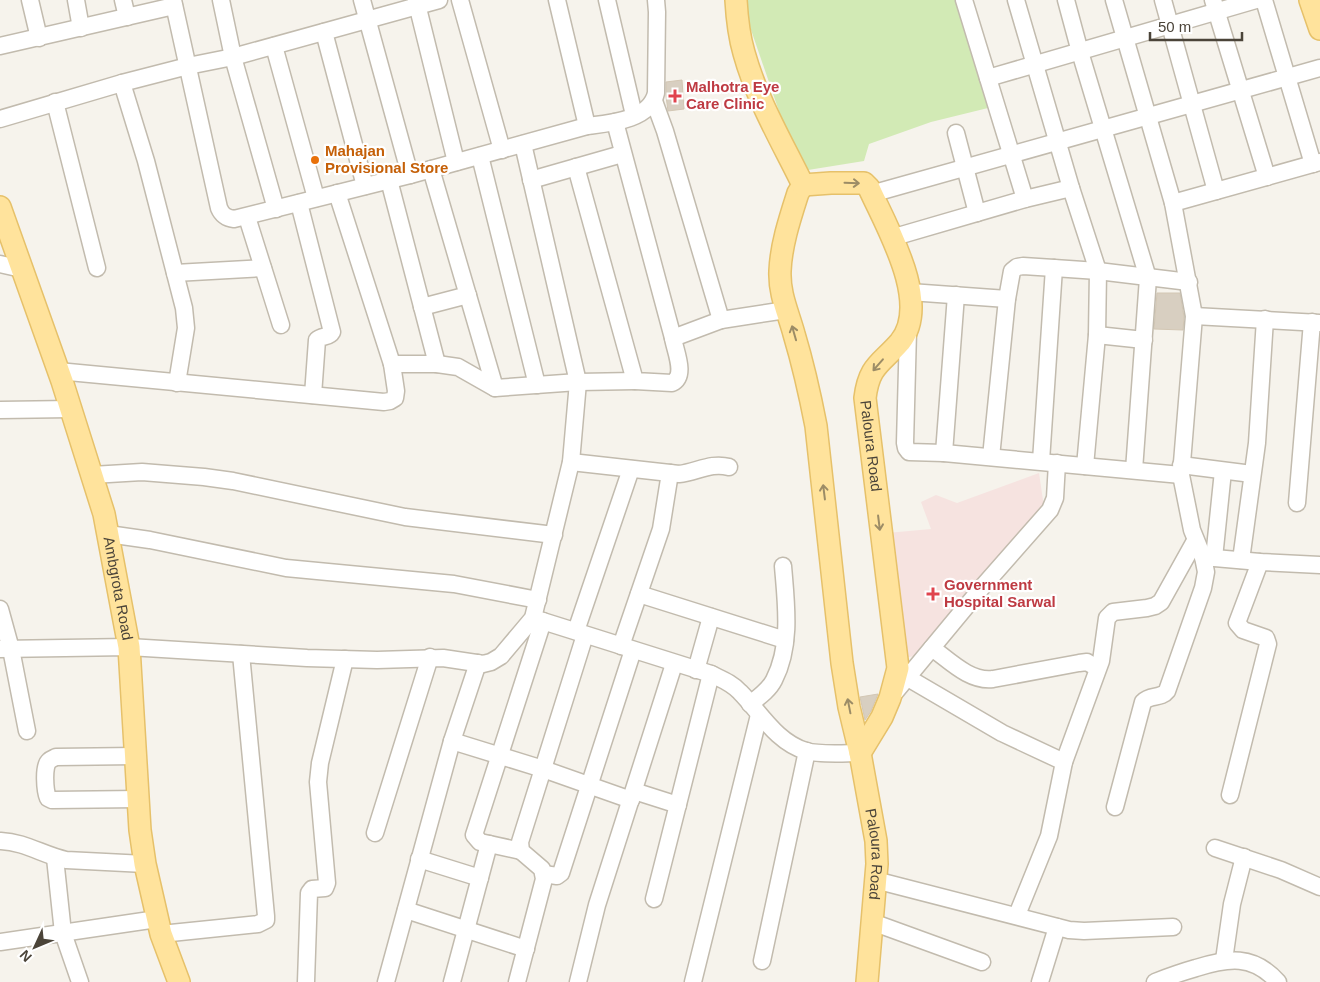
<svg xmlns="http://www.w3.org/2000/svg" width="1320" height="982" viewBox="0 0 1320 982" font-family="Arial,sans-serif">
<rect width="100%" height="100%" fill="#f6f3ec"/>
<!-- medical -->
<polygon fill="#f6e3e0" points="1039,473 1044,507 921,655 903,658 887,533 931,529 921,502 936,495 957,503"/>
<!-- green -->
<polygon fill="#d2eab5" points="745,0 958,0 988,108 931,122 869,144 864,161 808,170 782,120 749,24"/>
<!-- building -->
<g fill="#d8cfc1" stroke="#d3c7b4">
<polygon points="682,80 684,109 668,111 666,96 666,82"/>
<polygon points="1157,293 1180,293 1184,317 1183,330 1154,329"/>
<polygon points="878,694 871,711 865,720 860,697"/>
</g>
<g fill="none" stroke-linecap="round" stroke-linejoin="round">
<defs>
<g id="minor">
<polyline points="30,0 39,38"/>
<polyline points="76,0 81,28"/>
<polyline points="123,0 127,17"/>
<path d="M 173,0 L 219,208 C 222,215 226,218 234,219 L 410,175 L 587,126 C 611,123 650,120 656,93 L 657,12 L 656,0"/>
<polyline points="221,0 233,57 276,209"/>
<polyline points="362,0 410,175"/>
<polyline points="416,0 456,162"/>
<polyline points="460,0 502,150"/>
<polyline points="557,0 587,126"/>
<polyline points="607,0 634,115"/>
<polyline points="964,0 1025,199"/>
<polyline points="1016,0 1071,188 1098,271 1097,335 1085,466"/>
<polyline points="1066,0 1080,52 1148,278 1134,470"/>
<path d="M 1114,0 L 1173,203 L 1194,316 L 1181,475 L 1192,530 L 1203,557 L 1206,572 L 1203,588 L 1167,691 C 1161,699 1150,694 1143,702 L 1115,807"/>
<polyline points="1163,0 1216,191"/>
<polyline points="1213,0 1267,177"/>
<polyline points="1264,0 1313,164"/>
<polyline points="324,32 365,186"/>
<polyline points="0,46 174,6"/>
<polyline points="274,46 316,198"/>
<polyline points="988,78 1256,0"/>
<polyline points="122,83 146,161 184,308 186,328 177,383"/>
<polyline points="654,101 665,131 721,320 673,338"/>
<polyline points="55,102 97,268"/>
<polyline points="0,119 122,83 188,66 233,57 439,0"/>
<polyline points="956,133 977,213"/>
<polyline points="480,156 537,385"/>
<path d="M 576,167 L 635,381 L 672,383 C 687,376 675,351 673,338 L 615,122"/>
<polyline points="431,169 495,388"/>
<polyline points="389,180 437,364"/>
<polyline points="531,180 622,154"/>
<polyline points="337,193 392,364"/>
<polyline points="871,194 1320,68"/>
<path d="M 299,203 L 332,332 C 329,338 322,335 317,340 L 313,395"/>
<polyline points="1173,203 1320,162"/>
<polyline points="247,217 281,325"/>
<polyline points="891,238 1025,199 1071,188"/>
<polyline points="0,264 22,269"/>
<polyline points="175,273 263,268"/>
<polyline points="910,292 1007,299"/>
<polyline points="422,307 468,295"/>
<polyline points="1194,316 1320,323"/>
<polyline points="721,320 786,310"/>
<polyline points="908,331 905,443 906,448 909,452 944,453 1181,475"/>
<polyline points="1097,335 1144,340"/>
<polyline points="58,371 384,402 390,401 395,398 396,391 392,364 437,364 458,367 495,388 578,382 635,381"/>
<polyline points="0,410 71,409"/>
<polyline points="944,453 956,295"/>
<polyline points="991,457 1007,299 1012,271 1017,267 1023,266 1054,268 1098,271 1189,282"/>
<polyline points="1041,461 1054,268"/>
<path d="M 571,462 L 679,474 C 697,472 711,462 729,467"/>
<polyline points="1181,465 1252,474"/>
<polyline points="92,475 142,472 204,477 233,481 405,517 554,535"/>
<polyline points="1297,503 1312,322"/>
<polyline points="108,534 150,540 286,568 454,584 538,600"/>
<polyline points="1203,557 1260,562 1320,565"/>
<polyline points="1214,558 1223,471"/>
<polyline points="1241,560 1257,443 1265,319"/>
<polyline points="639,594 785,640"/>
<polyline points="0,609 11,649 27,731"/>
<path d="M 533,618 L 711,674 C 721,679 732,683 740,692 C 760,712 776,742 806,751 C 819,755 846,753 860,753"/>
<polyline points="576,631 631,469"/>
<polyline points="621,646 661,529 670,473"/>
<path d="M 932,648 C 950,661 970,682 993,679 L 1079,663 L 1087,662 L 1097,668"/>
<polyline points="0,649 129,647 307,658 377,660 443,658 483,664 491,662 501,656 533,618 571,462 578,382 523,144"/>
<polyline points="696,670 711,617"/>
<polyline points="908,678 1002,733 1064,762"/>
<polyline points="892,696 984,585 1050,510 1055,498 1057,463"/>
<path d="M 750,704 C 759,697 769,690 774,680 C 792,645 786,603 783,566"/>
<polyline points="452,741 543,769 631,800"/>
<path d="M 136,756 L 56,757 C 54,758 51,759 49,761 C 43,766 45,791 48,798 L 52,800 L 139,799"/>
<polyline points="634,791 678,805"/>
<polyline points="1230,795 1268,644 1266,638 1243,630 1237,623 1260,562"/>
<polyline points="375,833 430,657"/>
<path d="M 1,841 C 25,842 43,855 66,860 L 145,864"/>
<polyline points="1215,848 1281,870 1320,887"/>
<polyline points="521,851 480,842 474,835 543,621"/>
<polyline points="55,858 63,933 80,982"/>
<polyline points="419,859 480,878"/>
<polyline points="544,874 557,876 561,873 633,650"/>
<polyline points="875,880 1069,930 1084,931 1173,927"/>
<polyline points="654,899 711,674"/>
<polyline points="406,910 526,949"/>
<polyline points="1017,915 1049,836 1064,762 1101,661 1107,618 1113,612 1147,608 1155,606 1161,602 1195,541"/>
<polyline points="872,922 982,962"/>
<polyline points="161,934 258,924 266,920 266,916 241,654"/>
<polyline points="0,942 157,919"/>
<polyline points="1224,960 1232,904 1244,857"/>
<polyline points="762,961 807,751"/>
<polyline points="306,982 309,893 312,889 325,888 327,883 318,782 320,763 345,659"/>
<polyline points="386,982 452,741 478,663"/>
<polyline points="452,982 489,844"/>
<polyline points="517,982 544,879 542,869 521,851 520,842 585,635"/>
<polyline points="578,982 597,905 674,664"/>
<polyline points="693,982 759,715"/>
<polyline points="1040,982 1057,927"/>
<path d="M 1155,982 C 1168,977 1182,972 1196,968 C 1228,958 1253,954 1278,982"/>
</g>
<g id="major">
<path d="M 736,0 C 737,18 739,36 744,53 C 757,100 782,142 803,185"/>
<polyline points="1310,0 1320,29"/>
<path id="s1" d="M 803,185 L 798,193 C 790,218 781,245 780,271 C 779,294 788,312 794,334 C 803,364 810,395 816,426 L 842,663 L 849,707 L 860,753 L 876,841 L 877,864 L 867,982"/>
<path id="s2" d="M 803,185 L 831,183 L 864,183 L 869,188 C 886,226 932,303 900,342 C 881,364 869,365 865,398 L 898,668 L 890,698 L 882,717 L 860,753"/>
<path id="s3" d="M 0,207 L 62,381 L 104,514 L 129,647 L 140,830 L 145,864 L 161,934 L 179,982"/>
</g>
</defs>
<!-- minor casing -->
<use href="#minor" stroke="#c2bbae" stroke-width="19"/>
<!-- major casing -->
<use href="#major" stroke="#e6c16a" stroke-width="24"/>
<!-- minor -->
<use href="#minor" stroke="#fff" stroke-width="16"/>
<!-- major -->
<use href="#major" stroke="#ffe39c" stroke-width="21"/>
</g>
<!-- one-way arrows -->
<defs><path id="oneway-shaft" d="M-6 0H5M1.5-3L5.5 0L1.5 3" fill="none" stroke-width="1.6" stroke-linecap="round" stroke-linejoin="round" transform="scale(1.25)"/></defs>
<g stroke="#9c8c66">
<use href="#oneway-shaft" transform="translate(852 183) rotate(2)"/>
<use href="#oneway-shaft" transform="translate(794 333) rotate(-106)"/>
<use href="#oneway-shaft" transform="translate(878 365) rotate(131)"/>
<use href="#oneway-shaft" transform="translate(824 492) rotate(-97)"/>
<use href="#oneway-shaft" transform="translate(879 523) rotate(83)"/>
<use href="#oneway-shaft" transform="translate(849 706) rotate(-101)"/>
</g>
<!-- markers -->
<g fill="#e0444e" stroke="#fff" stroke-width="2">
<path d="M672.5 88.5h5v5h5v5h-5v5h-5v-5h-5v-5h5z"/>
<path d="M930.5 586.5h5v5h5v5h-5v5h-5v-5h-5v-5h5z"/>
</g>
<circle fill="#e8710a" stroke="#fff" stroke-width="2" cx="315" cy="160" r="5"/>
<g text-anchor="middle" stroke-width="4.5" stroke-linejoin="round" paint-order="stroke">
<!-- health labels -->
<g font-size="15" font-weight="bold" fill="#be3a42" stroke="#fff" text-anchor="start">
<text x="686" y="92">Malhotra Eye<tspan x="686" dy="17">Care Clinic</tspan></text>
<text x="944" y="590">Government<tspan x="944" dy="17">Hospital Sarwal</tspan></text>
</g>
<!-- food labels -->
<g font-size="15" font-weight="bold" fill="#c56008" stroke="#fff" text-anchor="start">
<text x="325" y="156">Mahajan<tspan x="325" dy="17">Provisional Store</tspan></text>
</g>
<!-- street labels -->
<g font-size="15" fill="#4b4439" stroke="#fff">
<text dy="5" stroke="none"><textPath href="#s2" startOffset="349">Paloura Road</textPath></text>
<text dy="5" stroke="none"><textPath href="#s3" startOffset="400">Ambgrota Road</textPath></text>
<text dy="5" stroke="none"><textPath href="#s1" startOffset="682">Paloura Road</textPath></text>
</g>
</g>
<!-- north arrow -->
<g transform="translate(35 947) rotate(226)" stroke="#ffffff" stroke-width="4" paint-order="stroke">
<path d="M0-4L9 19L0 12L-9 19Z" fill="#4b4439"/>
<text y="-8" font-size="14" font-weight="bold" text-anchor="middle" fill="#4b4439">N</text>
</g>
<!-- scale -->
<path d="M1150 32v8h92v-8" fill="none" stroke="#4b4439" stroke-width="2.5"/>
<text x="1158" y="32" font-size="15" fill="#4b4439" stroke="#ffffff" stroke-width="4" paint-order="stroke">50 m</text>
</svg>
